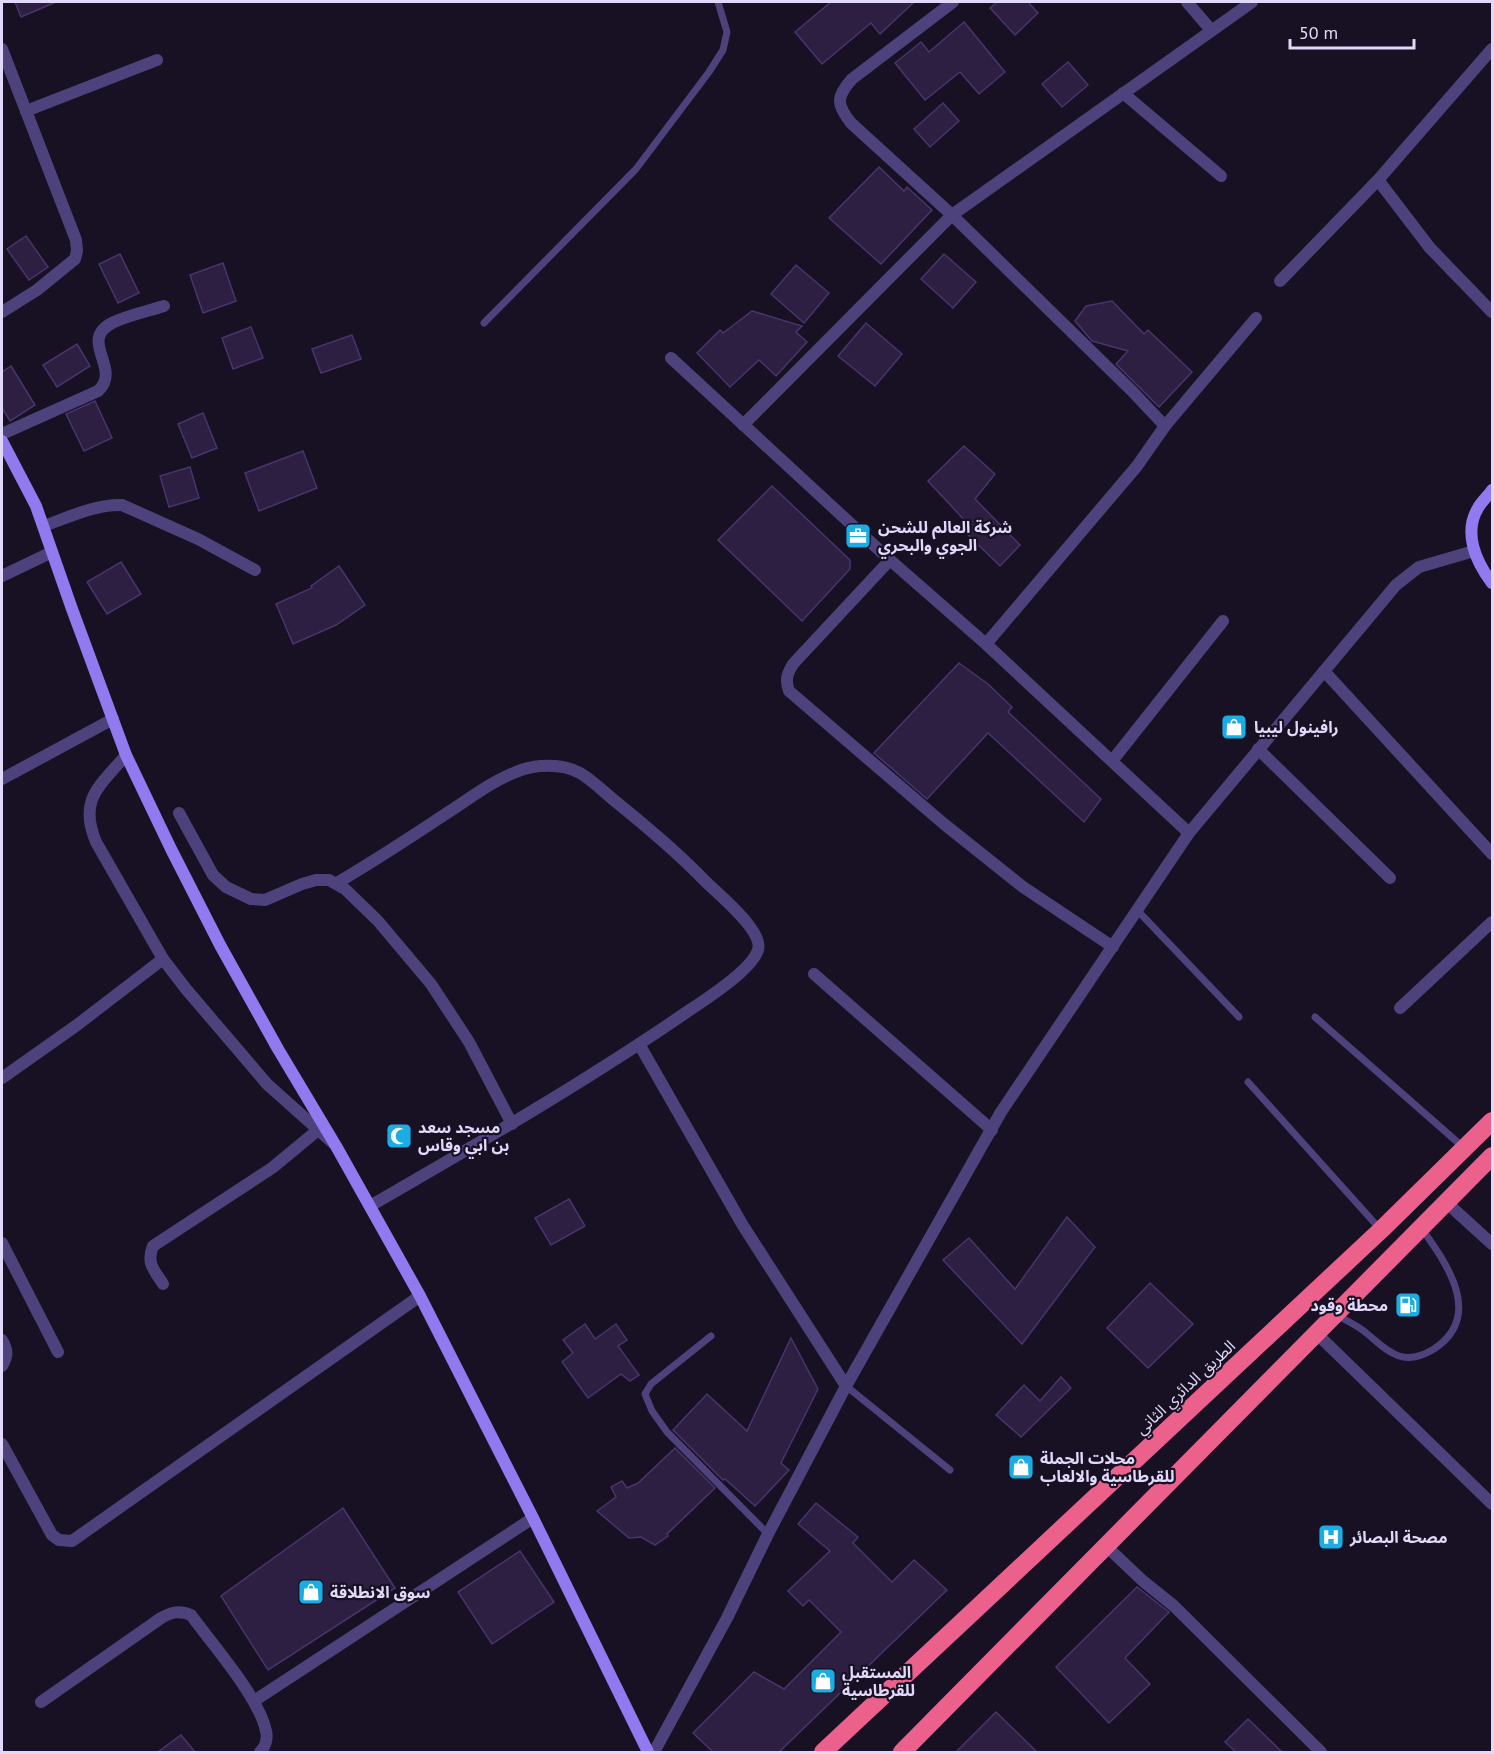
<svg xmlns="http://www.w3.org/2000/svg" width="1494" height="1754" viewBox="0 0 1494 1754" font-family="'PT Sans','Noto Sans Arabic',sans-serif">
<rect width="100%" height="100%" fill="#171123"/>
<!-- building -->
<g fill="#2c1f42" stroke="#49346b" stroke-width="1.5">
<polygon points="15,2 56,2 21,17"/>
<polygon points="831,2 914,2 880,34 871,23 822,64 795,32"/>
<polygon points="997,2 1028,2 1038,13 1015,35 990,8"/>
<polygon points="964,22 1005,72 979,94 960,72 925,100 895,63 921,42 929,52"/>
<polygon points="1068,62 1088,85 1062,107 1042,84"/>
<polygon points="943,103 959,121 930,147 914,129"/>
<polygon points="879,167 904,191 907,187 932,210 881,264 829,218"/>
<polygon points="26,236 48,267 29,280 7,249"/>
<polygon points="120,254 139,293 118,303 99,264"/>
<polygon points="944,254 976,282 953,308 921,279"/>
<polygon points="223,263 236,301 203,313 190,275"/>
<polygon points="796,265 829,293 804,323 771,294"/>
<polygon points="1112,301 1144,334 1148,330 1192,372 1159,407 1116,364 1128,351 1092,341 1075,321 1086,306"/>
<polygon points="752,311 802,326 796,332 807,342 776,376 759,360 730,387 697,353 720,330 723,333"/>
<polygon points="866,323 902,354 875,386 838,356"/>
<polygon points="251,327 263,358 233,369 222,338"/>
<polygon points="352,335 361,359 321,373 312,349"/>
<polygon points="77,344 90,366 57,387 43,365"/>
<polygon points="11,366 35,405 10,421 2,408 2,372"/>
<polygon points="95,401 112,438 84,451 66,414"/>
<polygon points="203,413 217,448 192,458 178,424"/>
<polygon points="964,446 995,474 975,499 1020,545 1000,566 963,530 968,524 928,481"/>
<polygon points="303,451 317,488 259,511 245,473"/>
<polygon points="190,467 199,498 169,507 160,476"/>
<polygon points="772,486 850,560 850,569 802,621 718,540"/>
<polygon points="121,562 141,594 107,614 87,582"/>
<polygon points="339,566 365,605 336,625 293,644 276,604 312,588 311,586"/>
<polygon points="959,663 988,684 1012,707 1008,712 1101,799 1084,822 988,733 927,799 874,753"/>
<polygon points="569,1199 585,1226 551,1245 535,1218"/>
<polygon points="1067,1217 1095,1247 1022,1344 943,1260 969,1238 1015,1289"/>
<polygon points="1150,1283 1193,1324 1148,1368 1107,1328"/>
<polygon points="585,1324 595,1339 616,1324 627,1340 618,1346 639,1375 630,1381 621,1374 588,1398 562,1362 573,1353 563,1340"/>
<polygon points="791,1338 818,1389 781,1463 789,1470 755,1506 725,1479 723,1480 673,1430 707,1394 747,1431"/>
<polygon points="1061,1377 1071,1388 1021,1437 996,1415 1024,1385 1040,1401"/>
<polygon points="675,1448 715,1488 667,1534 668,1536 655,1545 641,1537 629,1538 597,1511 616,1497 611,1487 622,1481 627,1488 638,1483"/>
<polygon points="816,1503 858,1537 853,1543 892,1582 914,1560 947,1590 779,1752 713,1752 693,1733 754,1672 784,1689 841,1632 809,1600 803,1606 788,1591 830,1551 798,1524"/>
<polygon points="343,1508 395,1588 268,1670 221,1596"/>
<polygon points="520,1551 554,1602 492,1644 458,1592"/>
<polygon points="1137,1587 1169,1612 1125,1658 1150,1684 1109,1723 1056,1667"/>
<polygon points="996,1712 1037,1752 956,1752"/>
<polygon points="1248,1719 1282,1752 1236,1752 1225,1742"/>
<polygon points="181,1735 195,1752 158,1752"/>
</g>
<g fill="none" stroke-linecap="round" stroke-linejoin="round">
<!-- lane -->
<g stroke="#4e427c" stroke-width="7">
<polyline points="484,323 636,169 709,72 723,50 727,32 718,2"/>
<polyline points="1137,910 1239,1017"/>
<polyline points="1315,1017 1463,1147"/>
<polyline points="1248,1082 1380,1229"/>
<path d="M 1337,1315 C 1345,1320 1354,1324 1361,1329 C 1374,1338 1384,1351 1399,1356 C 1410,1360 1424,1355 1434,1349 C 1484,1316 1447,1264 1422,1229"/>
<polyline points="711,1336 651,1384 645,1394 652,1411 667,1432 768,1534"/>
<polyline points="846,1386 950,1470"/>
</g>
<!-- street -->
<g stroke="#4e427c" stroke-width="12">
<path d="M 953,2 L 852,79 C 836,97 836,104 851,123 L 952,215 L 1132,391 L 1165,426"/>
<polyline points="1187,2 1211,30"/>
<polyline points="2,49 76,240 77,251 75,259 37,290 2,312"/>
<polyline points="1123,93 1221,176"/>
<polyline points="26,111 157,60"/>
<polyline points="1378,180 1430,248 1492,312"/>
<polyline points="1280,281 1378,180 1492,49"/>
<polyline points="671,358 890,560 986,644 1189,833"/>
<polyline points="743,425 952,215 1252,2"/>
<path d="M 2,434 L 98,391 C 123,368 76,340 114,322 C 129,315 148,311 164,306"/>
<path d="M 44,526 C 69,517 96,504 122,505 L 198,539 L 255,570"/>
<path d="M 890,560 L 793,664 C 787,674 785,680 789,691 L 944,824 L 1023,887 L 1113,947"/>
<polyline points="2,576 52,552"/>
<polyline points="986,644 1137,466 1165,426 1256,318"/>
<polyline points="1324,671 1492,854"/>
<polyline points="1258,749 1390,878"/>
<path d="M 126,755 C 100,786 78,799 96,842 L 163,959 L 186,989 L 267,1084 L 333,1143"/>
<polyline points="1112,761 1223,621"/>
<polyline points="2,779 113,719"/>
<polyline points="179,813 213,875 226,887 251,899 265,900 302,884 316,880 329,880 345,889 378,921 431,984 469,1042 512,1124"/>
<path d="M 337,883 C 374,861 411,837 447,813 C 469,799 492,781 516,772 C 534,764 562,763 580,773 C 592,780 604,792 615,801 C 646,826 677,852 705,881 C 718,894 764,931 758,950 C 751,972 698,1004 678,1018 C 578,1086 474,1146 370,1206"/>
<polyline points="814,974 992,1130"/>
<polyline points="1400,1008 1492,922"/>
<polyline points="639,1044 742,1224 846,1386"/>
<polyline points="2,1078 77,1025 163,959"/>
<polyline points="1447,1203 1492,1244"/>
<polyline points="2,1243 58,1352"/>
<path d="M 163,1284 C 154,1270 146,1263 153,1246 L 272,1168 L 318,1130"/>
<polyline points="1316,1333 1492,1504"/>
<path d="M 2,1340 C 8,1350 8,1356 2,1366"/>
<polyline points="2,1444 52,1535 59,1540 72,1541 420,1296"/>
<polyline points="1106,1546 1143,1581 1174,1606 1321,1752"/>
<polyline points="254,1701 533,1518"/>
<path d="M 41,1702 L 161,1618 C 172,1612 179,1610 191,1615 C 212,1644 259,1697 266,1731 C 268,1739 265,1747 260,1752"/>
<polyline points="654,1752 727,1618 768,1534 846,1386 1001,1112 1189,833 1396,585 1419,567 1474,551"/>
</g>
<!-- secondary -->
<g stroke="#917aef" stroke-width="12">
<polyline points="2,441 36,506 72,609 126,755 171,849 220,945 278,1049 336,1146 420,1296 533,1518 648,1752"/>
<path d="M 1492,490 C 1488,496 1481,502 1478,508 C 1463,533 1476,562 1492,583"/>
</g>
<!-- highway -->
<g stroke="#ec618b" stroke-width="18">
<polyline points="823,1752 1381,1230 1492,1121"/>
<polyline points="902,1752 1492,1156"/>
</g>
</g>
<!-- icons -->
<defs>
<symbol id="office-square" viewBox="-11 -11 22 22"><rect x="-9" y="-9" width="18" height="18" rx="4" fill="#1bace3" stroke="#171123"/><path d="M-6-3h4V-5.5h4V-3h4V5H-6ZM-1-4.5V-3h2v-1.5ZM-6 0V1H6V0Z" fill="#fff"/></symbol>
<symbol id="shop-square" viewBox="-11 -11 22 22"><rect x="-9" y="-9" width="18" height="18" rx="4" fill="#1bace3" stroke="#171123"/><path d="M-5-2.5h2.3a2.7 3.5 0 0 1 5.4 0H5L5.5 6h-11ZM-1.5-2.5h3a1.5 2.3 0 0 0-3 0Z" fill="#fff"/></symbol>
<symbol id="mosque-square" viewBox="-11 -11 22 22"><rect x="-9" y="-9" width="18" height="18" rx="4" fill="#1bace3" stroke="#171123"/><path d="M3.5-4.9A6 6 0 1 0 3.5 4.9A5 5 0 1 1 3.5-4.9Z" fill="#fff"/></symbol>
<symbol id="fuel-square" viewBox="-11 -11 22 22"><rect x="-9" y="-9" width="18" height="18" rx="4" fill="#1bace3" stroke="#171123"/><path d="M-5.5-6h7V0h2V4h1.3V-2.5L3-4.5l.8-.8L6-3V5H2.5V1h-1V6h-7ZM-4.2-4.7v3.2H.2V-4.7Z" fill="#fff"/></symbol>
<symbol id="hospital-square" viewBox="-11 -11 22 22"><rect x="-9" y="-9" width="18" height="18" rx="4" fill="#1bace3" stroke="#171123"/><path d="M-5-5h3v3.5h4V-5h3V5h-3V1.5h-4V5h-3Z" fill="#fff"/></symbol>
</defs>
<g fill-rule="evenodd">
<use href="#office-square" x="843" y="521" width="30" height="30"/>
<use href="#shop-square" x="1219" y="712" width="30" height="30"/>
<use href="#mosque-square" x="384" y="1121" width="30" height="30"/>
<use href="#fuel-square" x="1393" y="1290" width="30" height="30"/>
<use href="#shop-square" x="1006" y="1452" width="30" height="30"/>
<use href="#hospital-square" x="1316" y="1522" width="30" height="30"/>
<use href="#shop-square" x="296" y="1577" width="30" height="30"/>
<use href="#shop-square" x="808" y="1666" width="30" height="30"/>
</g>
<g text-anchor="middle" stroke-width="4.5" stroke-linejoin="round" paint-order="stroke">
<!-- poi labels -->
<g font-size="16" font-weight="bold" fill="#e2d8fa" stroke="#171123" text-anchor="start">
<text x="878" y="533">شركة العالم للشحن<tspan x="878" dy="18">الجوي والبحري</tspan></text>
<text x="1254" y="733">رافينول ليبيا</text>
<text x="418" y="1133">مسجد سعد<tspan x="418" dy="18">بن ابي وقاس</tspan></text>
<text x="1388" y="1311" text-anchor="end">محطة وقود</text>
<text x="1040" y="1464">محلات الجملة<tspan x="1040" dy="18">للقرطاسية والالعاب</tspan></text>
<text x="1350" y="1543">مصحة البصائر</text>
<text x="330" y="1598">سوق الانطلاقة</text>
<text x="842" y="1678">المستقبل<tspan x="842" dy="18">للقرطاسية</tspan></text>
</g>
<!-- street labels -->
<g font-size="16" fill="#e2d8fa" stroke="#171123">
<text transform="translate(1185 1387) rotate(-43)" y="6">الطريق الدائري الثاني</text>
</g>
</g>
<!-- border -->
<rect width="1494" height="1754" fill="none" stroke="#e2d8fa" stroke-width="6"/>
<!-- scale -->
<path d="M1290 39v9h124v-9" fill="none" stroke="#e2d8fa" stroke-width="3"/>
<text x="1299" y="39" font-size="18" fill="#e2d8fa" stroke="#171123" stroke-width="4.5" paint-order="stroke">50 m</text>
</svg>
